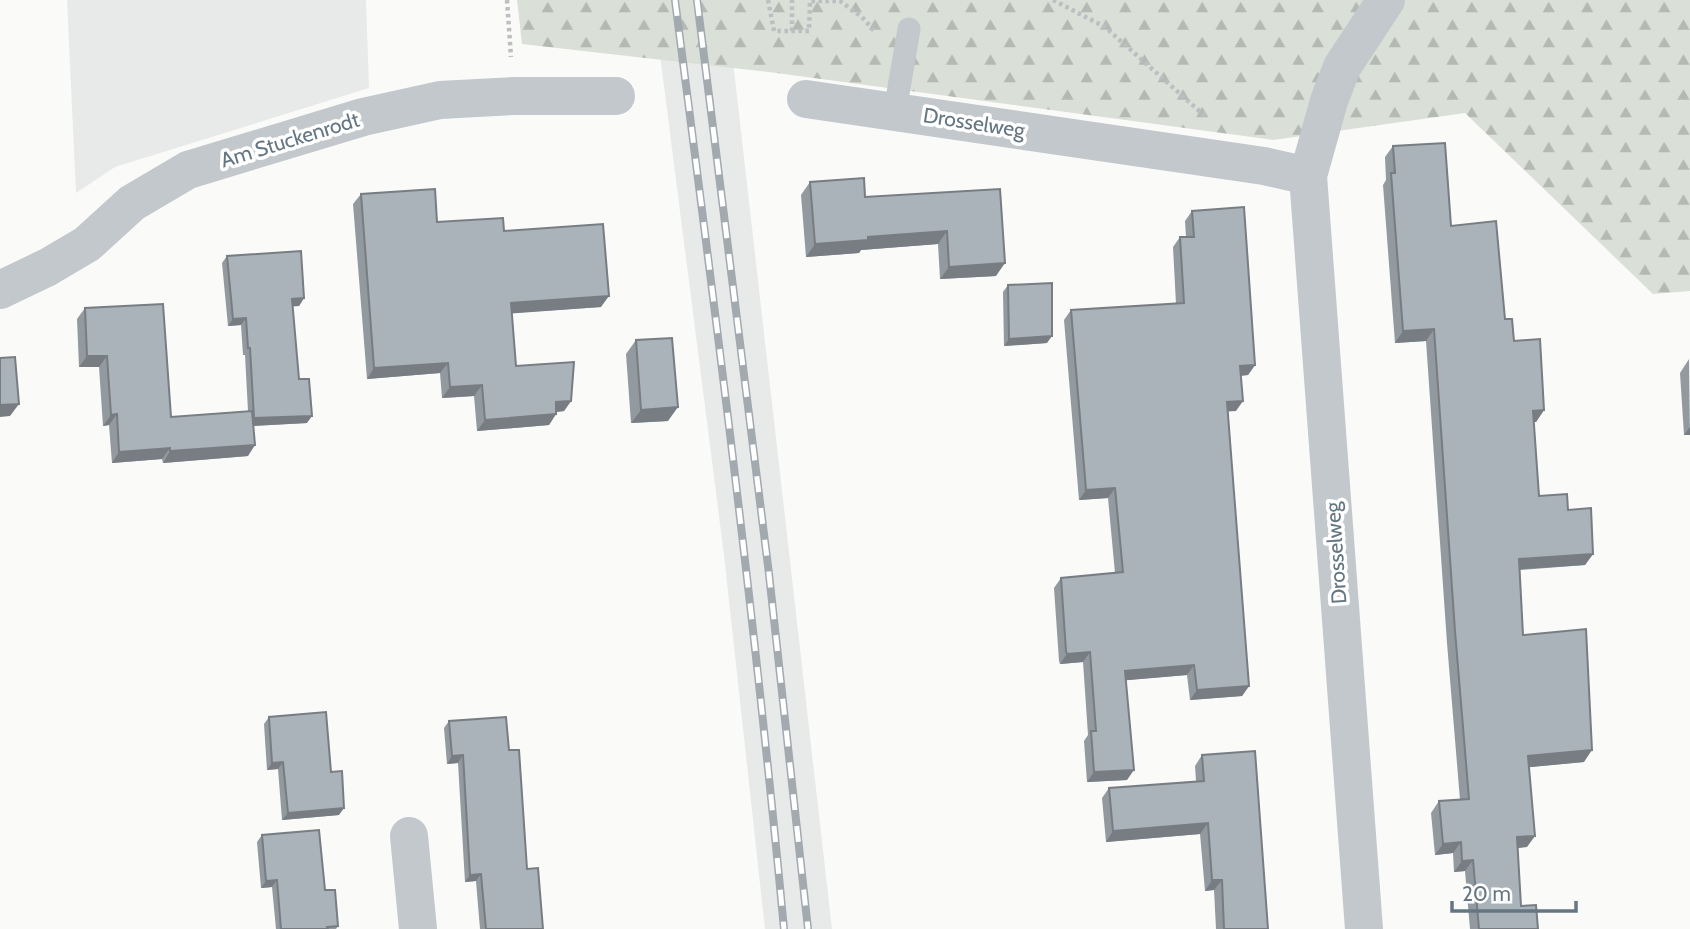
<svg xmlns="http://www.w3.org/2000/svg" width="1690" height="929" viewBox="0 0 1690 929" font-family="Cabin,sans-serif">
<defs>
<pattern id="forest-firs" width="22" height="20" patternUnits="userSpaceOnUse" patternTransform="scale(1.75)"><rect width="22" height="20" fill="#dadfd7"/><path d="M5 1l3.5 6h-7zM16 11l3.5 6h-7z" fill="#b4b9b4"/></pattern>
</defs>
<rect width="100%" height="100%" fill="#fafaf8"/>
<!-- built -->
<g fill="#e8e9e9">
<polygon points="67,0 366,0 369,88 115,167 76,193"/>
<polygon points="653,0 726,0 832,929 765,929 724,555"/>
</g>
<!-- forest -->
<polygon fill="url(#forest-firs)" points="517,0 1690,0 1690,291 1653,294 1465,113 1273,140 769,72 522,44"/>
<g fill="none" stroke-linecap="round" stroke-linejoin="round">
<!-- path -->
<g stroke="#bbbfc2" stroke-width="4.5" stroke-dasharray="3.5 3.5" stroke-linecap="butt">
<polyline points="507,0 511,57"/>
<polyline points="768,0 774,31 809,31 810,1 840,1 862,17 875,32"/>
<polyline points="1053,0 1105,27 1205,116"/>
<polyline points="792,31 792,0"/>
</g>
<!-- service -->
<polyline stroke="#c3c8cc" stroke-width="23" points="895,111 909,29"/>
<!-- minor -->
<g stroke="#c3c8cc" stroke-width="38">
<polyline points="806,99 1264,166 1308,176"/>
<polyline points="0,290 48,267 87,244 132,203 188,170 363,117 440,100 514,96 616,96"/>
<polyline points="409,836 418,929"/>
<polyline points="1364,929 1308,176 1329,101 1342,67 1386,0"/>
</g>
<defs>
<g id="rail">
<path d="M 675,0 C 715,309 755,619 784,929"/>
<polyline points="697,0 769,574 808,929"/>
</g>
</defs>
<!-- rail casing -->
<use href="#rail" stroke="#a2aab0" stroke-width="8"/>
<!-- rail -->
<use href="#rail" stroke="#fff" stroke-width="5" stroke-dasharray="16" stroke-linecap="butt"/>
</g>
<!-- wall -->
<g fill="#929a9f">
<polygon points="1393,146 1451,226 1505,319 1544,410 1536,422 1534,422 1539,496 1568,510 1593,554 1585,565 1520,570 1523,635 1584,762 1529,767 1527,847 1518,848 1521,906 1538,929 1470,929 1465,871 1454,872 1453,853 1435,855 1431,813 1439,801 1460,800 1447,643 1426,341 1395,343 1383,185 1386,180 1385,157"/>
<polygon points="810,182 865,197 1000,189 996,276 940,279 938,244 861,250 859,253 806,257 801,195"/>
<polygon points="361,194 437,222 504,231 601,307 511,313 516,366 571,401 564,411 556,412 556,414 549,425 477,431 474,396 442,398 440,373 367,379 353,204"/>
<polygon points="1192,211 1255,365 1248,375 1241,376 1236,411 1228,411 1249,686 1242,696 1190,700 1187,675 1126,680 1127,780 1087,782 1084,741 1088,735 1083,662 1060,664 1059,661 1054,588 1061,578 1115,573 1108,498 1079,500 1064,320 1071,310 1176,304 1173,247 1180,237 1186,237 1185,221"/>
<polygon points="227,256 304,298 299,306 292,306 299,379 307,423 254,426 248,456 163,463 162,459 112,463 109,425 103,426 99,367 79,367 77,319 85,308 171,417 248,411 245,355 243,355 241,325 228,326 222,263"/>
<polygon points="1008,285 1047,343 1004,346 1003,292"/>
<polygon points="636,340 668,421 631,423 626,354"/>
<polygon points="1689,359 1690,435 1684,435 1680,373"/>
<polygon points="269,717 331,772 339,815 282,820 278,769 267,770 264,724"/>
<polygon points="449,721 509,750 527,869 543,929 480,929 476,881 465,882 458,763 447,764 444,728"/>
<polygon points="1202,755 1268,929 1216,929 1214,890 1205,891 1200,834 1106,842 1102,798 1109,788 1196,781 1195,766"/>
<polygon points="262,835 325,890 338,926 336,929 276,929 272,887 261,888 257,842"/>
</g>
<!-- shaded-wall -->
<g fill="#777d82">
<polygon points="947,231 938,244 861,250 859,253 806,257 815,244 868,237"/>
<polygon points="1005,263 996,276 940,279 949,267"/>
<polygon points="609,296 601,307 503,314 511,303"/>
<polygon points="304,298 299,306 287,307 292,299"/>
<polygon points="246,318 241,325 228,326 233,319"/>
<polygon points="1434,329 1426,341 1395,343 1403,331"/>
<polygon points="1052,336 1047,343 1004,346 1009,339"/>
<polygon points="87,356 107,356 99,367 79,367"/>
<polygon points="448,363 440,373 367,379 374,368"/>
<polygon points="1255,365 1248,375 1233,376 1240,366"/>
<polygon points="482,385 474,396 442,398 450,387"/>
<polygon points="571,401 564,411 548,413 556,402"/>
<polygon points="1243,401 1236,411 1220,412 1227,402"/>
<polygon points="19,404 10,416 0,417 0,405"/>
<polygon points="678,407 668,421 631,423 641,410"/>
<polygon points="1544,410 1536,422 1525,423 1533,411"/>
<polygon points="117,414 109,425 103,426 111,415"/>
<polygon points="556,414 549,425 477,431 485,420"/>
<polygon points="312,416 307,423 249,426 254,418"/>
<polygon points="1690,427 1690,435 1684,435"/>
<polygon points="255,445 248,456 163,463 170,451"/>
<polygon points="170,448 162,459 112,463 119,452"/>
<polygon points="1115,488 1108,498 1079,500 1086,490"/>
<polygon points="1593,554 1585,565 1511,570 1519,559"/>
<polygon points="1090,652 1083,662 1060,664 1067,654"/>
<polygon points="1194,665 1187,675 1118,681 1125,671"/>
<polygon points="1249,686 1242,696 1190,700 1197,690"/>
<polygon points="1592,750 1584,762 1520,768 1528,756"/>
<polygon points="463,755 458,763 447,764 452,756"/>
<polygon points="283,762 278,769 267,770 272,763"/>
<polygon points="1134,770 1127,780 1087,782 1094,772"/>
<polygon points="344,808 339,815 282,820 288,813"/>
<polygon points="1208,823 1200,834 1106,842 1113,831"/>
<polygon points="1535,836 1527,847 1509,849 1517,837"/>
<polygon points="1461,842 1453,853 1435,855 1443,844"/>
<polygon points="1473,860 1465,871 1454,872 1462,861"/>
<polygon points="481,874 476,881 465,882 470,875"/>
<polygon points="277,880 272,887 261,888 266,881"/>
<polygon points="1212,880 1222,880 1214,890 1205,891"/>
</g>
<!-- building -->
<g fill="#aab3b9" stroke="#777d82" stroke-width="2">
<polygon points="1445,143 1451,226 1496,221 1505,319 1512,319 1514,341 1540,339 1544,410 1533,411 1539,496 1567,494 1568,510 1591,508 1593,554 1519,559 1523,635 1586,629 1592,750 1528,756 1535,836 1517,837 1521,906 1536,905 1538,929 1479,929 1473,860 1462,861 1461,842 1443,844 1439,801 1469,799 1455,631 1434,329 1403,331 1391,173 1395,173 1393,146"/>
<polygon points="864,178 865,197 1000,189 1005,263 949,267 947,231 868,237 868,240 815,244 810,182"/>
<polygon points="435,189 437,222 503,218 504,231 603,224 609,296 511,303 516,366 574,362 571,401 556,402 556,414 485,420 482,385 450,387 448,363 374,368 361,194"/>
<polygon points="1244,207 1255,365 1240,366 1243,401 1227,402 1249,686 1197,690 1194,665 1125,671 1134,770 1094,772 1091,731 1096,731 1090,652 1067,654 1066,651 1061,578 1123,572 1115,488 1086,490 1071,310 1184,303 1180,237 1194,237 1192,211"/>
<polygon points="301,251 304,298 292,299 299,379 309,379 312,416 254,418 250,348 248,348 246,318 233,319 227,256"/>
<polygon points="1052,283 1052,336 1009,339 1008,285"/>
<polygon points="163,304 171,417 252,411 255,445 170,451 170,448 119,452 117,414 111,415 107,356 87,356 85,308"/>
<polygon points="672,338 678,407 641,410 636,340"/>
<polygon points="15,357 19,404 0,405 0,358"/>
<polygon points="326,712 331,772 342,771 344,808 288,813 283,762 272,763 269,717"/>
<polygon points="506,717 509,750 519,750 527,869 538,868 543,929 486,929 481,874 470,875 463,755 452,756 449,721"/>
<polygon points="1255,751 1268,929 1224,929 1222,880 1212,880 1208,823 1113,831 1109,788 1204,781 1202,755"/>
<polygon points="319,830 325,890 335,890 338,926 327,927 328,929 281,929 277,880 266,881 262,835"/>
</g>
<g text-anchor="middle" stroke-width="7" stroke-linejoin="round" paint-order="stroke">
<!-- street labels -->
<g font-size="21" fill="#657683" stroke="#fff">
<text transform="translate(974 123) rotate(9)" y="7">Drosselweg</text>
<text transform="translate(290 140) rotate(-17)" y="7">Am Stuckenrodt</text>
<text transform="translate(1336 553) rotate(-94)" y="7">Drosselweg</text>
</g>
</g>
<!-- scale -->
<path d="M1452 901v10h124v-10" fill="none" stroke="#657683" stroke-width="3.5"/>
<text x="1462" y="901" font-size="21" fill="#657683" stroke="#ffffff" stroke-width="5" paint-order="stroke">20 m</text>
</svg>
